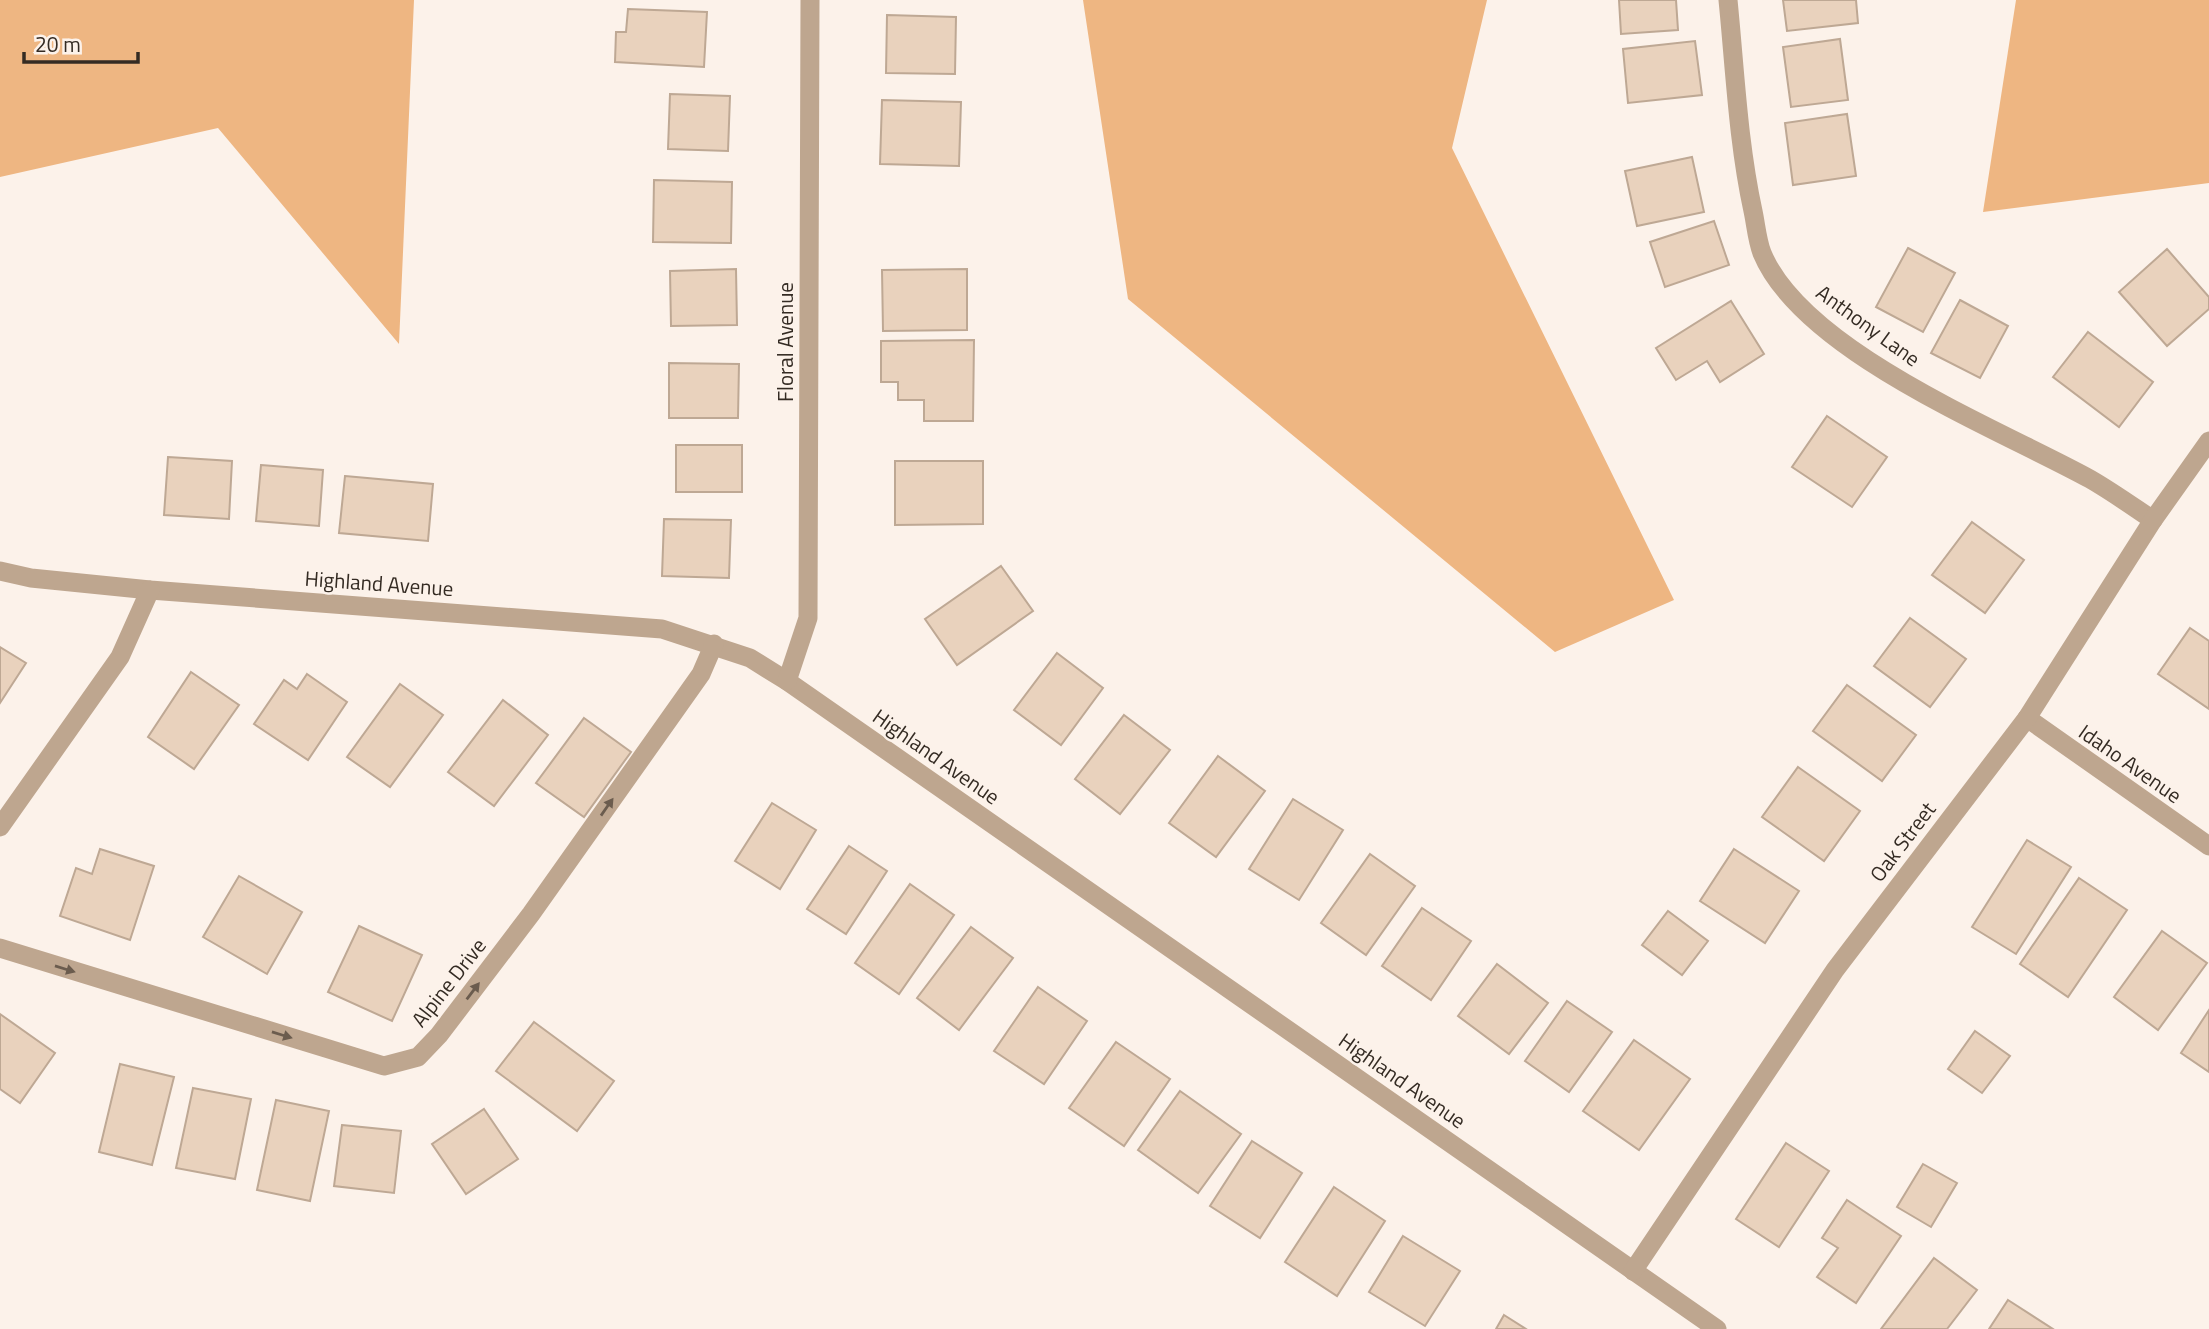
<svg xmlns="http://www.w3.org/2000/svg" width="2209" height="1329" viewBox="0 0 2209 1329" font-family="'Titillium Web',sans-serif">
<rect width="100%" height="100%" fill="#fcf2ea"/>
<!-- forest -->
<g fill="#eeb682">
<polygon points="0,0 414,0 399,344 218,128 0,177"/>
<polygon points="1083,0 1487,0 1452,148 1674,600 1555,652 1128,299"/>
<polygon points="2016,0 2209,0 2209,183 1983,212"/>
</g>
<!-- building -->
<g fill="#e9d2bd" stroke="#bea894" stroke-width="2">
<polygon points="1619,0 1676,0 1678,30 1621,34"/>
<polygon points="1783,0 1856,0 1858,23 1787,31"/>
<polygon points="628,9 707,12 704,67 615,62 616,32 626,32"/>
<polygon points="887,15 956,17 955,74 886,73"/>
<polygon points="1840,39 1848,100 1791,107 1783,47"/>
<polygon points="1695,41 1702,95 1628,103 1623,49"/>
<polygon points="670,94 730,96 728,151 668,149"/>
<polygon points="882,100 961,102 959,166 880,164"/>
<polygon points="1847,114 1856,176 1793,185 1785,123"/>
<polygon points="1692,157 1704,212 1637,226 1625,171"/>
<polygon points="654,180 732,182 731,243 653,242"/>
<polygon points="1714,221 1729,265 1665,287 1650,242"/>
<polygon points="1908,248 1955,273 1923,332 1876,307"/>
<polygon points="2167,249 2209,297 2209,309 2167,346 2119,292"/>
<polygon points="736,269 737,325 671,326 670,271"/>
<polygon points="967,269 967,330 883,331 882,270"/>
<polygon points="1960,300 2008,326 1980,378 1931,353"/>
<polygon points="1731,301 1764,354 1720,382 1707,361 1676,380 1656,348"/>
<polygon points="2088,332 2153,382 2119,427 2053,377"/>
<polygon points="974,340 973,421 924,421 924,400 898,400 898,382 881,382 881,341"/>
<polygon points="669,363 739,364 738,418 669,418"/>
<polygon points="1827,416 1887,457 1852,507 1792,467"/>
<rect x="676" y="445" width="66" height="47"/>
<polygon points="168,457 232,461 229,519 164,515"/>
<polygon points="895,461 983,461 983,524 895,525"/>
<polygon points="261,465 323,470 319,526 256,521"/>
<polygon points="345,476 433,484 428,541 339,533"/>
<polygon points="664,519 731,520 729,578 662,576"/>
<polygon points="1972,522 2024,560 1985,613 1932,575"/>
<polygon points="1001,566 1033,611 957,665 925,619"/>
<polygon points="1910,618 1966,659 1930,707 1874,666"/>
<polygon points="2190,628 2209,641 2209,709 2158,674"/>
<polygon points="0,647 26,663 0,703"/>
<polygon points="1057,653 1103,688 1061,745 1014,710"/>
<polygon points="191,672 239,705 194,769 148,737"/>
<polygon points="307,674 347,702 308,760 254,724 284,680 297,689"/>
<polygon points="400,684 443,715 390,787 347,757"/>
<polygon points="1847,685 1916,735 1882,781 1813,731"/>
<polygon points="503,700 548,735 494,806 448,772"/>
<polygon points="1124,715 1170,750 1120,814 1075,779"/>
<polygon points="584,718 631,752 584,817 536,783"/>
<polygon points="1218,756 1265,791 1216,857 1169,823"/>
<polygon points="1798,767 1860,811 1824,861 1762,817"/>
<polygon points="1293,799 1343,830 1299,900 1249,869"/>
<polygon points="772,803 816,830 780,889 735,861"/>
<polygon points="2027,840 2071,867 2016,954 1972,927"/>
<polygon points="849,846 887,871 846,934 807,909"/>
<polygon points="100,849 154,866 130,940 60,916 76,868 92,874"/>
<polygon points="1734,849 1799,891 1765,943 1700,901"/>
<polygon points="1370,854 1415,886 1366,955 1321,923"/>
<polygon points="239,876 302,912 267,974 203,937"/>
<polygon points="2079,878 2127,910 2068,997 2020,964"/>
<polygon points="910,884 954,915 899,994 855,963"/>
<polygon points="1422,908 1471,941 1431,1000 1382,966"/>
<polygon points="1668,911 1708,941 1682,975 1642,945"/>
<polygon points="359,926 422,955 392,1021 328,992"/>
<polygon points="971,927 1013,958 959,1030 917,998"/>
<polygon points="2162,931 2207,963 2158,1030 2114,997"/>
<polygon points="1497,964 1548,1003 1509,1054 1458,1016"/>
<polygon points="1038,987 1087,1021 1044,1084 994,1051"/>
<polygon points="1567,1001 1612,1032 1569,1092 1525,1061"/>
<polygon points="2209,1010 2209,1072 2181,1053"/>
<polygon points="0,1014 55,1053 20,1103 0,1089"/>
<polygon points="534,1022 614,1081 577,1131 496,1071"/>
<polygon points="1975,1031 2010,1056 1982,1093 1948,1069"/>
<polygon points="1634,1040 1690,1079 1639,1150 1583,1111"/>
<polygon points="1116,1042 1170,1079 1124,1146 1069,1108"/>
<polygon points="120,1064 174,1077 152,1165 99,1152"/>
<polygon points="193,1088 251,1099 235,1179 176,1168"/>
<polygon points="1180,1091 1241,1134 1198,1193 1138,1150"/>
<polygon points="276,1100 329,1111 310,1201 257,1190"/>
<polygon points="484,1109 518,1159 466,1194 432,1144"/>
<polygon points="342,1125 401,1131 394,1193 334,1186"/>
<polygon points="1252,1141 1302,1173 1260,1238 1210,1206"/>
<polygon points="1786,1143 1829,1171 1779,1247 1736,1219"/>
<polygon points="1923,1164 1957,1183 1931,1227 1897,1207"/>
<polygon points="1334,1187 1385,1221 1337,1296 1285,1262"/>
<polygon points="1847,1200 1901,1236 1856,1303 1817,1277 1838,1248 1822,1238"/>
<polygon points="1403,1236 1460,1271 1425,1326 1369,1292"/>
<polygon points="1934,1258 1977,1290 1947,1329 1881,1329"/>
<polygon points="2008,1300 2053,1329 1989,1329"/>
<polygon points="1504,1315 1526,1329 1496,1329"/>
</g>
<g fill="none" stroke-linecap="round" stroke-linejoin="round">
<!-- minor -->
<g stroke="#bea68f" stroke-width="19">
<path d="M 1728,0 C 1735,70 1738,142 1753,211 C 1756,225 1757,240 1762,253 C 1803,352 1999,429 2090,479 C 2111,491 2132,506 2153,520"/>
<polyline points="0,571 31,578 150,590 662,629 750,658 787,681 1717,1329"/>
<polyline points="787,681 808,618 810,0"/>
<polyline points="2027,718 2209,846"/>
<polyline points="0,827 120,657 150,590"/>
<polyline points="0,948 384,1066 418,1057 439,1035 531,914 701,674 714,644"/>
<polyline points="1633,1271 1835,970 2027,718 2153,520 2209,441"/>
</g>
</g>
<!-- one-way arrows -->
<defs><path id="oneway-solid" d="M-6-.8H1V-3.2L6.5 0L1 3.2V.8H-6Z" transform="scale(1.75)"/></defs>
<g fill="#6b5c4e">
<use href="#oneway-solid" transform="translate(607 807) rotate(-55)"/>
<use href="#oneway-solid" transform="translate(65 969) rotate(17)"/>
<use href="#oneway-solid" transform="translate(473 991) rotate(-53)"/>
<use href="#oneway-solid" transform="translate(282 1035) rotate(17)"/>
</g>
<g text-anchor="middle" stroke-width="5" stroke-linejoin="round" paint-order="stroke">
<!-- street labels -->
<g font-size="21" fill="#342b23" stroke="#fcf2ea">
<text transform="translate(1868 326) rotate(36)" y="7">Anthony Lane</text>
<text transform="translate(786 342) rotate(-90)" y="7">Floral Avenue</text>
<text transform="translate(379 584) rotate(4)" y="7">Highland Avenue</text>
<text transform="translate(936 757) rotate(35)" y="7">Highland Avenue</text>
<text transform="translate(2130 764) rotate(35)" y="7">Idaho Avenue</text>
<text transform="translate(1903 842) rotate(-53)" y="7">Oak Street</text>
<text transform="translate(449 983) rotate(-52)" y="7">Alpine Drive</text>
<text transform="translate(1402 1081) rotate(35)" y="7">Highland Avenue</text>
</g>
</g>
<!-- scale -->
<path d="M24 52v10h114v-10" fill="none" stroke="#342b23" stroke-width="3.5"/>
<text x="35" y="52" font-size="21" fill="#342b23" stroke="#fcf2ea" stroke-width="5" paint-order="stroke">20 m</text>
</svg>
